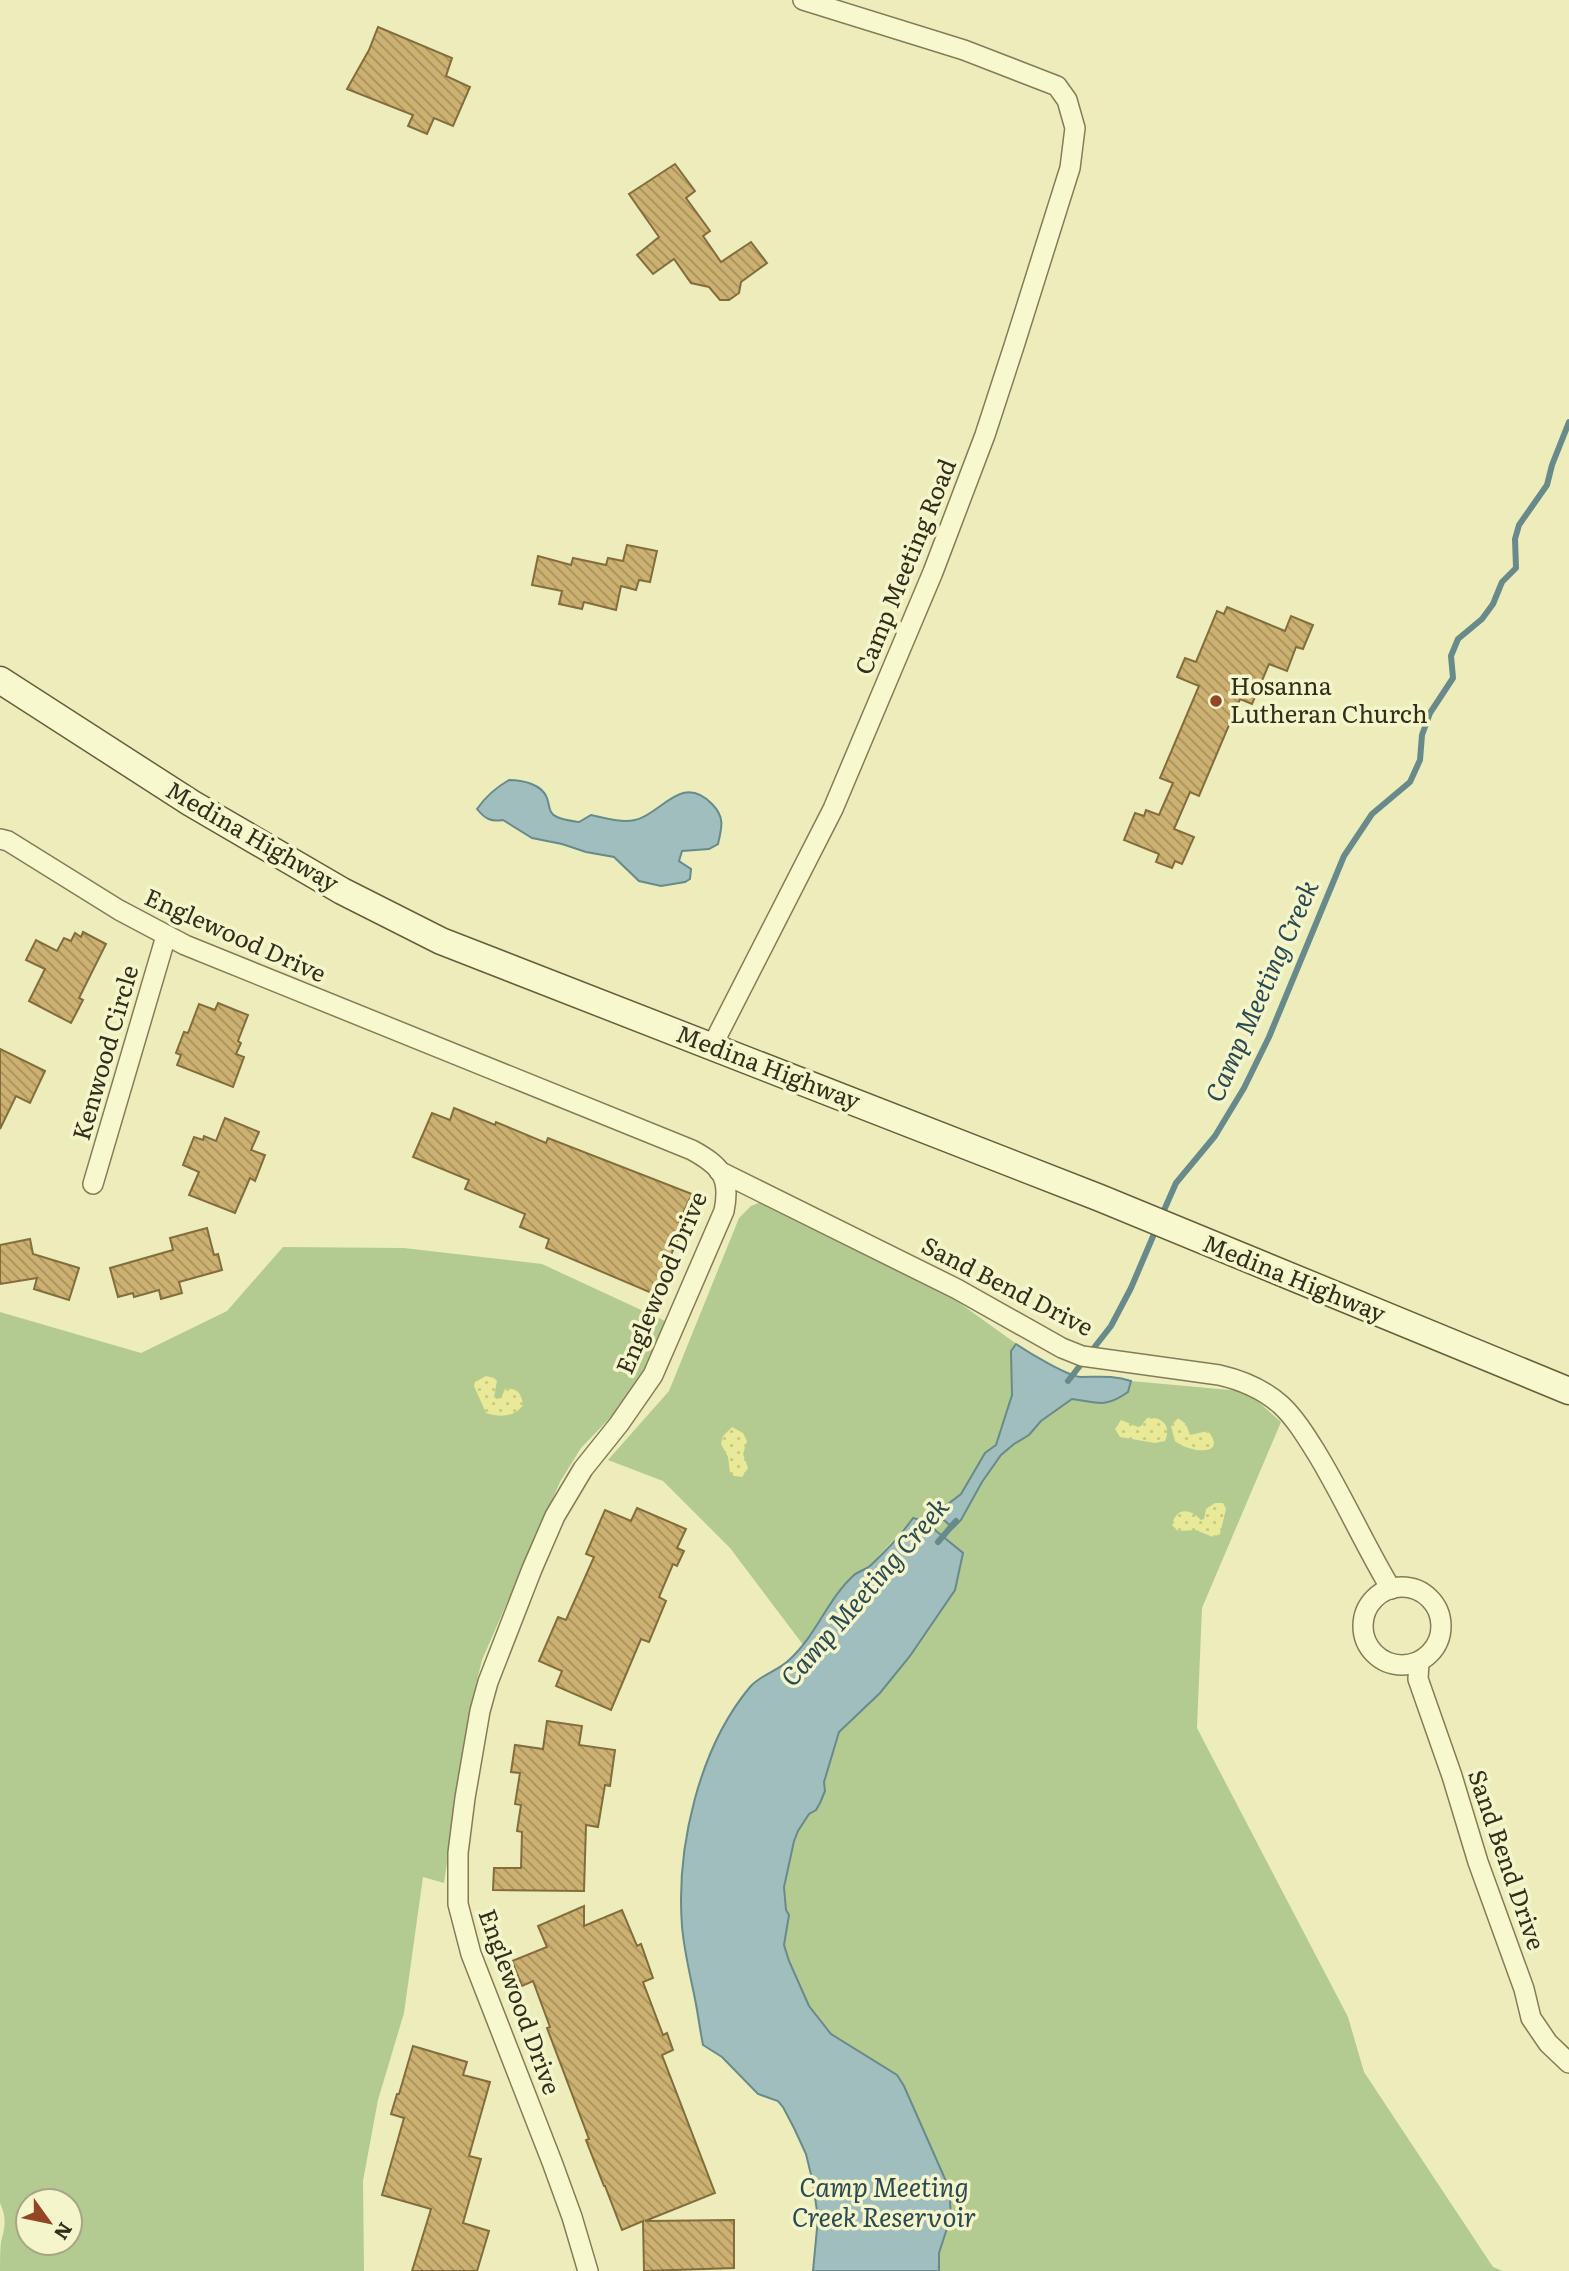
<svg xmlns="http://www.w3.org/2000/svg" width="1569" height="2271" viewBox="0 0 1569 2271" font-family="Literata,serif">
<defs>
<pattern id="sand-dots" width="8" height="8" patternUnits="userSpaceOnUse" patternTransform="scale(1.75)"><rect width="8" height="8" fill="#e8ea98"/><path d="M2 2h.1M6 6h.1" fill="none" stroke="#c7c982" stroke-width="1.8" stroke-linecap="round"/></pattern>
<pattern id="building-back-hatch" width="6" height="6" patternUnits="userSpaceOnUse" patternTransform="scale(1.75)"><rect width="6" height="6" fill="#ccb171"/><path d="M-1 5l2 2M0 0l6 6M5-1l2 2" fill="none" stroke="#a6905c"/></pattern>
</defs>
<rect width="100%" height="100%" fill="#ededbc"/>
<!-- green -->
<g fill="#b3cb91" fill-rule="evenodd">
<polygon points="761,1202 954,1299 1036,1358 1078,1377 1100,1376 1131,1381 1241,1391 1253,1397 1281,1422 1202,1608 1197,1728 1348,2017 1364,2072 1493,2267 1503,2271 939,2271 939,2253 951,2216 949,2188 904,2086 897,2075 831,2034 809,2006 789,1961 784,1944 789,1915 786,1910 784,1887 794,1841 798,1831 809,1813 820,1803 825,1791 824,1782 839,1732 880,1693 910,1656 955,1590 963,1553 924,1521 913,1518 868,1568 854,1575 835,1599 804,1646 730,1548 663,1481 608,1460 669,1391 739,1218 751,1206"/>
<path d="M 283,1247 L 404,1248 L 542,1264 L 665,1321 L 648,1363 L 628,1399 L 581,1448 L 560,1482 L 482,1660 L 470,1709 L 444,1883 L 423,1877 L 404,2013 L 378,2100 L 363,2181 L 364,2271 L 0,2271 C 0,2262 0,2251 1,2242 C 5,2227 7,2218 0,2203 L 0,1312 L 141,1353 L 227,1311 ZM 28,2201 L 70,2201 L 70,2243 L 28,2243 Z"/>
</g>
<!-- sand -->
<g fill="url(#sand-dots)">
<path d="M 486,1376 L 494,1378 L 497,1381 L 494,1397 L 497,1399 L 501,1398 L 505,1389 C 517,1387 522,1394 523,1405 C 514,1418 499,1417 486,1413 L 474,1386 L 475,1382 Z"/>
<path d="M 1147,1418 C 1162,1416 1172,1426 1165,1441 L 1155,1443 L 1120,1437 L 1115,1429 L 1121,1420 L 1138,1427 L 1141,1426 Z"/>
<path d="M 1178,1418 L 1186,1424 L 1190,1435 L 1208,1431 C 1229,1457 1189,1453 1175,1441 L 1171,1426 Z"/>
<polygon points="732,1427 743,1433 747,1441 743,1454 748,1468 742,1477 734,1476 730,1472 728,1457 721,1444 723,1436"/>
<path d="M 1215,1503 L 1223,1503 L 1226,1509 L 1220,1534 L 1213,1537 L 1196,1530 L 1178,1531 L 1172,1525 C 1176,1507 1190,1508 1201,1520 L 1204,1519 L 1206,1509 Z"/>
</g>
<!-- water -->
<g fill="#a0bebe" stroke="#688a8b" stroke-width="2">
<path d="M 509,780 C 522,780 542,784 547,798 C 550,806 548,813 557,817 C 563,820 572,821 579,822 L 591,815 C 605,818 620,823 635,820 C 661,815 681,772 712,804 C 725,817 722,827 718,844 L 709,849 L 682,851 L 679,861 L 691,869 L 690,879 L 685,882 L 661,886 L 639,881 L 614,857 L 586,852 L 562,844 L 532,838 L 503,820 C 491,822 485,819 477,809 C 486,796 495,788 509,780 Z"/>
<path d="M 1016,1344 C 1028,1352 1067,1376 1081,1377 C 1098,1377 1114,1375 1131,1381 L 1128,1392 C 1104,1409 1098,1402 1072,1399 L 1041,1421 L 1029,1435 L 1014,1444 L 1001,1455 L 982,1482 L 961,1520 L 953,1528 L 936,1513 L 961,1494 L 985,1453 L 996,1445 L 1012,1395 L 1011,1351 Z"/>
<path d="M 913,1518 L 924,1521 L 963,1553 L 955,1590 L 910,1656 L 880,1693 L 839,1732 L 824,1782 L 825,1791 L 820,1803 L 816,1810 L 809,1814 L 798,1831 L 794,1841 L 784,1887 L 786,1910 L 789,1915 L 784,1945 L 789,1961 L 809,2006 L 831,2034 L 897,2075 L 904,2086 L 949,2188 L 951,2216 L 939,2253 L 939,2271 L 813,2271 L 818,2218 L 813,2183 L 806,2154 L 794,2128 L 783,2107 L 778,2101 L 758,2094 L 722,2057 L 703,2045 C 700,2030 698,2014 695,1999 C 690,1974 684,1951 682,1926 C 676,1847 699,1748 750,1687 C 760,1675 778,1671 789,1660 C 816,1636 827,1600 853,1576 C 858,1571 866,1570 871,1565 C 886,1551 901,1535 913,1518 Z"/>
</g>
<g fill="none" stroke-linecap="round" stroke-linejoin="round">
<!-- stream -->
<g stroke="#688a8b" stroke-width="6">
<polyline points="1161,1217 1176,1183 1215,1136 1244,1088 1269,1037 1344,856 1372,814 1410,782 1420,760 1422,735 1430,713 1453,678 1451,656 1458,639 1482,619 1493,604 1502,582 1516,568 1515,539 1519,525 1547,485 1552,465 1569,422"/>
<polyline points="1068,1381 1111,1326 1131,1288 1157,1227"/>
<polyline points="938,1542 956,1521"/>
</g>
</g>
<!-- building -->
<g fill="url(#building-back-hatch)" stroke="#836d3c" stroke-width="2">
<polygon points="378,27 452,58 446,76 470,87 453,126 434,118 427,134 408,126 413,115 347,89 369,50"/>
<polygon points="675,164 695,191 686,198 710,231 703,236 721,262 751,242 767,263 741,282 739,293 729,300 720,300 709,287 691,283 674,259 653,274 637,255 659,237 629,194"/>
<polygon points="627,545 657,551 650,582 639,580 636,590 621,586 616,610 584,602 582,609 559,604 562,591 532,585 538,556 571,565 573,558 606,565 608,558 623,561"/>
<polygon points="1227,607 1285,631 1291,616 1313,625 1303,649 1296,647 1287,671 1269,664 1252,704 1240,699 1199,796 1190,792 1174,829 1194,837 1182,864 1175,861 1172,868 1156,862 1159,854 1124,840 1135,813 1144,816 1146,810 1159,815 1173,783 1160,778 1199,686 1177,677 1185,658 1196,662 1217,611 1224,614"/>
<polygon points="83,932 106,944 79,998 83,1000 71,1023 29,1001 45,969 26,960 36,940 57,951 64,938 71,941 75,933 81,937"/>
<polygon points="218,1003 248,1015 238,1041 241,1043 236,1054 244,1057 233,1087 177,1065 181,1055 176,1053 184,1032 188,1033 199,1004 215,1010"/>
<polygon points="0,1049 45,1071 30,1103 16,1096 0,1129"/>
<polygon points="454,1108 495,1125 496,1122 546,1143 548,1138 692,1194 679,1222 684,1225 654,1294 546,1248 549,1239 520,1227 525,1214 465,1189 469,1180 413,1157 432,1113 450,1120"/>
<polygon points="225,1118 259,1132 251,1150 265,1155 255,1181 250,1178 235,1213 189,1195 199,1172 183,1165 194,1137 203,1140 204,1136 216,1141"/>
<polygon points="207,1228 214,1255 218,1254 222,1270 179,1282 182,1293 161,1299 159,1290 134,1297 133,1293 118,1297 110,1268 173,1250 170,1238"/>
<polygon points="30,1239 33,1254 79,1268 69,1300 34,1289 37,1278 0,1284 0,1245"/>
<polygon points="637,1508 686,1529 677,1548 684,1551 677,1566 673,1564 659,1597 666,1601 649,1642 641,1639 611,1710 556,1686 562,1671 539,1661 558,1617 566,1620 594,1557 586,1554 605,1510 631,1521"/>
<polygon points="547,1721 582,1726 579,1745 615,1750 610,1786 605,1785 598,1827 586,1825 584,1891 493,1890 494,1868 521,1868 522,1832 517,1831 521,1805 515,1804 520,1773 511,1772 515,1745 543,1749"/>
<polygon points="584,1906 584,1926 622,1910 637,1946 641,1944 653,1978 643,1982 663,2035 667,2033 673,2050 662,2055 715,2193 645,2221 734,2220 734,2268 644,2271 643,2221 622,2230 605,2186 604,2186 586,2140 589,2139 547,2028 550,2027 533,1981 522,1986 512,1961 547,1947 538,1926"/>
<polygon points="413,2046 467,2062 463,2075 490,2082 469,2156 481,2159 463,2223 489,2231 477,2271 412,2271 431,2209 382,2195 404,2118 391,2114 397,2094 399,2094"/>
</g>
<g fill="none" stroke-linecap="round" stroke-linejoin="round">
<defs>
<g id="minor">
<path d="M 0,839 L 8,841 L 119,910 L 185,945 L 692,1150 C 721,1166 731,1177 724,1211 L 653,1375 L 619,1424 L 583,1469 L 555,1516 L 532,1569 L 488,1682 L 480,1711 L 465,1798 L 458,1853 L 458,1904 L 471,1954 L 552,2162 L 572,2217 L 588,2271"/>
<polyline points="712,1046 833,809 933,572 985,435 1014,346 1070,168 1075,128 1067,100 1057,86 964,50 803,0"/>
<path d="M 719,1171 L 957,1289 L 1062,1348 L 1082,1356 L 1219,1375 C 1241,1380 1263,1389 1281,1405 C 1295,1418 1306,1436 1316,1452 C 1343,1496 1364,1544 1391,1589"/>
<polyline points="93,1184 166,936"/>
<circle cx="1402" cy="1626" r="39"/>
<polyline points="1419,1662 1418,1679 1452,1776 1478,1862 1524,1989 1531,2018 1548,2043 1569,2063"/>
</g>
<polyline id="secondary" points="0,680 191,803 342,891 441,941 1100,1198 1569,1391"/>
</defs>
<!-- minor casing -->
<use href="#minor" stroke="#847c56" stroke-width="22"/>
<!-- secondary casing -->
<use href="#secondary" stroke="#665d39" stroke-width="29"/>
<!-- minor -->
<use href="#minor" stroke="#f8f8cf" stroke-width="19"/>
<!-- secondary -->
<use href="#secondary" stroke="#f8f8cf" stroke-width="26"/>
</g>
<!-- markers -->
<circle fill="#934526" stroke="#f5f5cb" stroke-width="2.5" cx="1216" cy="701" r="7"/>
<g text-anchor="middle" stroke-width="7" stroke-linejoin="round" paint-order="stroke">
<!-- street labels -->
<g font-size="24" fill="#332e1b" stroke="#f5f5cb">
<text transform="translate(906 567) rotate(-68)" y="8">Camp Meeting Road</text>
<text transform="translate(252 837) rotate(30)" y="8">Medina Highway</text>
<text transform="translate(235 936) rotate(24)" y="8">Englewood Drive</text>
<text transform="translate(106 1053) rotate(-74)" y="8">Kenwood Circle</text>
<text transform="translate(768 1068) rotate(21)" y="8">Medina Highway</text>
<text transform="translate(1294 1279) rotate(22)" y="8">Medina Highway</text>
<text transform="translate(662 1283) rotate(-67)" y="8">Englewood Drive</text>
<text transform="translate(1007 1287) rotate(27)" y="8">Sand Bend Drive</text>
<text transform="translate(1506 1860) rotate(71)" y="8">Sand Bend Drive</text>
<text transform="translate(519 2002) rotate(70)" y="8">Englewood Drive</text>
</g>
<!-- poi labels -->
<g font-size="24" fill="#332e1b" stroke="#f5f5cb" text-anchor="start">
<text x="1230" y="695">Hosanna<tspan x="1230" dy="28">Lutheran Church</tspan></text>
</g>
<!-- water labels -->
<g font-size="26" font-style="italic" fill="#2a4a53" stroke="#f5f5cb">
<text transform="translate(1262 991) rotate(-66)" y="9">Camp Meeting Creek</text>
<text transform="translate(865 1592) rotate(-49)" y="9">Camp Meeting Creek</text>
<text x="884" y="2197">Camp Meeting<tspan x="884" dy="30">Creek Reservoir</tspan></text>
</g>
</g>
<!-- north arrow -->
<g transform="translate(49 2222) rotate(123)"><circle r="33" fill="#f5f5cb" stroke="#a7a585" stroke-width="2"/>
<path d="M0-5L12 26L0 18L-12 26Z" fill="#934526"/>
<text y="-10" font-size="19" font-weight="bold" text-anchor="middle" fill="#332e1b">N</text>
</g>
</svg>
